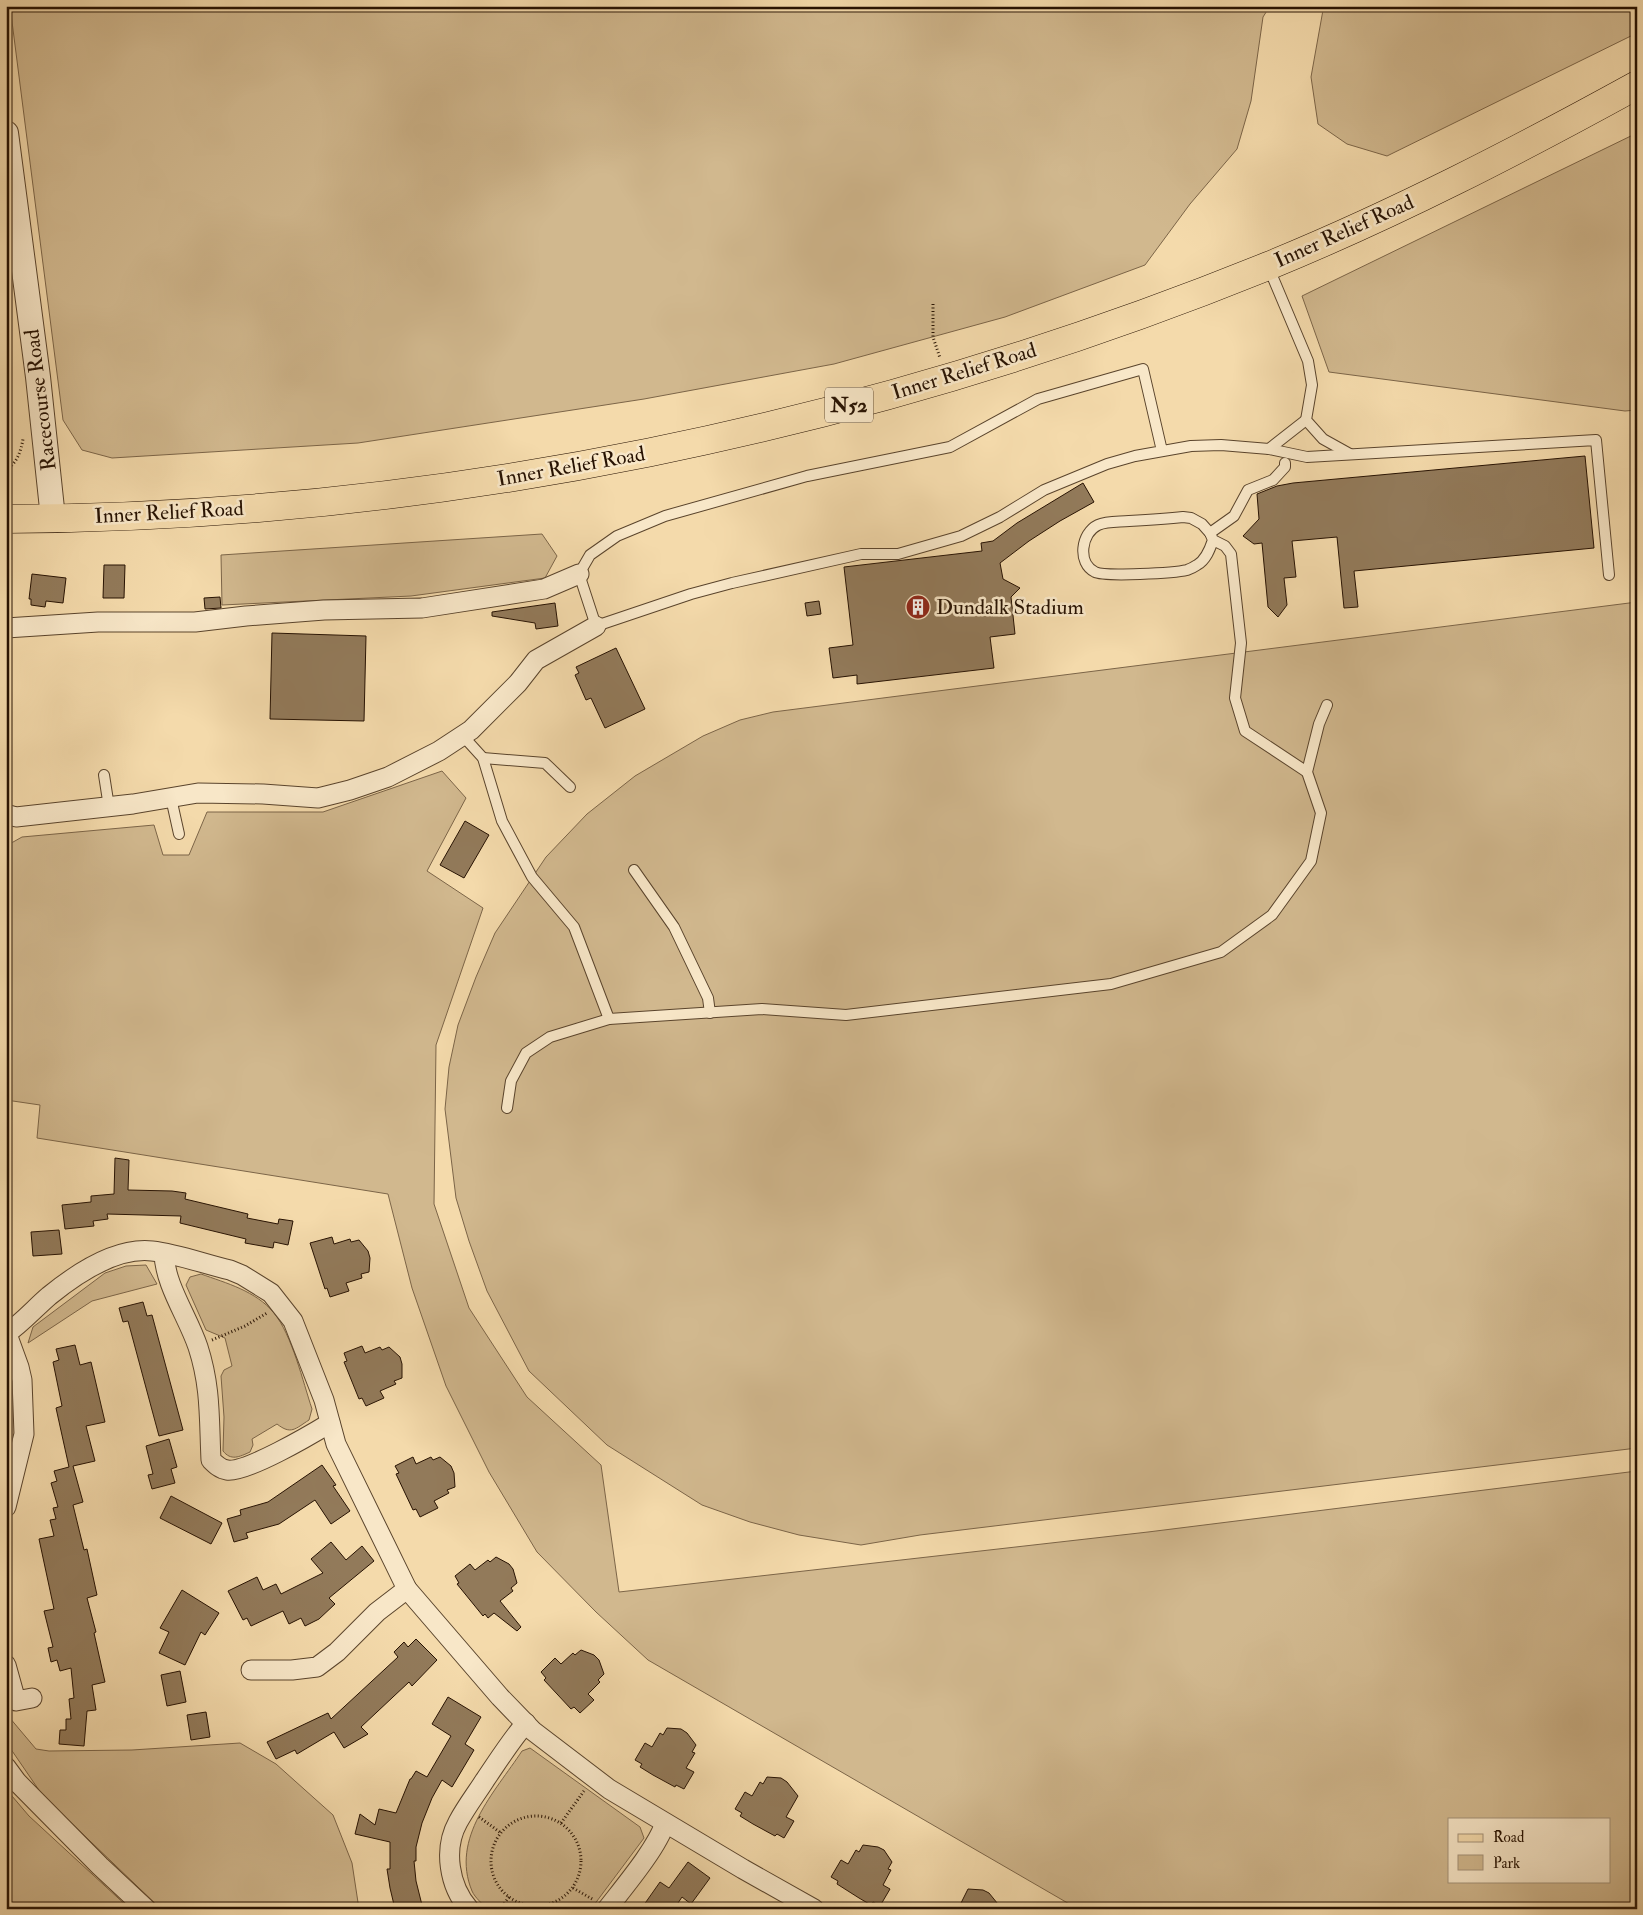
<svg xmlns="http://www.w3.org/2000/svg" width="1643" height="1915" viewBox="0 0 1643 1915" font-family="'IM FELL Double Pica',serif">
<rect width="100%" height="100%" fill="#f4daab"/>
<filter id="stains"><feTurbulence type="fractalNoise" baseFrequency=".004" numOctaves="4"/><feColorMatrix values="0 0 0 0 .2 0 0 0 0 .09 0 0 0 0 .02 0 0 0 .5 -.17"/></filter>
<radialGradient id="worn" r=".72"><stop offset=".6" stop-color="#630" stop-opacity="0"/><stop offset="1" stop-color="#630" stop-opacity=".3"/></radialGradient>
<!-- green -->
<g fill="#d1b88e" stroke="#7c6548" fill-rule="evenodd">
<polygon points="10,6 558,6 560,11 584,9 583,6 1270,6 1263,17 1251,101 1237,149 1190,204 1145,265 1005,317 834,364 644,399 358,443 112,458 82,450 63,420"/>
<polygon points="1326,6 1637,6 1637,33 1387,156 1347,144 1318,124 1311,77 1323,10"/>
<polygon points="1637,133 1637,410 1625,411 1329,372 1302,296"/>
<polygon points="6,338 10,385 6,390"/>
<polygon points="542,534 557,556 545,578 411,596 222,605 221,555"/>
<polygon points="1637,602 1637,1448 920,1535 861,1545 799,1535 750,1522 702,1505 607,1445 529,1371 487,1291 469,1241 456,1198 445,1109 449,1067 458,1025 476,977 495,933 546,857 587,814 635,776 703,736 740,720 773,712"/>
<path d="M 442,771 L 466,798 L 427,871 L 483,908 L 436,1045 L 434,1204 L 469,1308 L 527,1397 L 601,1465 L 619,1592 L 1148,1532 L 1637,1471 L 1637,1909 L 1078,1909 L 648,1660 L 596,1612 L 537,1552 L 489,1472 L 446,1386 L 412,1288 L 388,1194 L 37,1138 L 40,1105 L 6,1100 L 6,846 L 22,837 L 154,825 L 163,855 L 189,855 L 207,812 L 323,812 ZM 1449,1819 L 1609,1819 L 1609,1881 L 1449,1881 Z"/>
<polygon points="146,1265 157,1284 92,1301 28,1343 33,1327 105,1273 126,1266"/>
<path d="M 201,1274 C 226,1283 256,1291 274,1313 C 292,1335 303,1382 312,1409 L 309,1420 C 295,1429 291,1435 277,1424 L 252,1439 L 253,1445 L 250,1452 C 239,1457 231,1461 223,1451 L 224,1417 L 221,1376 L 224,1370 L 232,1366 L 225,1338 L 206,1330 L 186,1285 L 190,1277 Z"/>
<polygon points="6,1364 15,1374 16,1438 6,1474"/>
<polygon points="6,1704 9,1717 36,1749 49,1751 132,1750 240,1743 276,1764 333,1815 352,1863 359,1909 161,1909 43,1796 6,1742"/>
<path d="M 530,1748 L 640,1827 L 644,1838 L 591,1909 L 487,1909 C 483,1904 475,1898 472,1891 C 450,1838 495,1792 522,1751 Z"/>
<polygon points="6,1789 29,1816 130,1909 6,1909"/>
</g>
<!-- building -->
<g fill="#927a5a" stroke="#271202">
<polygon points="1585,456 1594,548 1354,571 1358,607 1344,608 1337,537 1292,541 1296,577 1284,578 1287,605 1278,617 1268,607 1262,543 1254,544 1243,536 1259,519 1257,494 1277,486 1293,483"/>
<polygon points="1083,483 1094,502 1060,521 1029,541 1000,563 1003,579 1020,588 1011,597 1015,634 990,637 994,668 857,684 857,675 833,678 829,648 853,645 844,567 982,551 981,543 993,541 1017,523"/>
<polygon points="104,565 125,565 124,598 103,598"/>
<polygon points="32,574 66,578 63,603 46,601 45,607 31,605 31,599 29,599"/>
<polygon points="220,597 221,608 205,609 204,598"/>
<polygon points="819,601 821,614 807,616 805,603"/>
<polygon points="555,603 558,626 536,629 535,623 492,616 492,612"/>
<polygon points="272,633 366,636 364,721 270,719"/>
<polygon points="616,648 645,709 605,728 591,698 586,700 575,675 579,673 576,667"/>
<polygon points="465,821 489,835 464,878 440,865"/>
<polygon points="115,1158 129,1160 128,1190 172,1191 186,1193 185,1199 248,1214 247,1218 278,1224 279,1219 293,1221 288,1245 274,1242 273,1248 245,1243 246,1239 180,1223 181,1216 107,1214 108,1219 93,1221 94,1226 65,1229 62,1205 91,1202 91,1196 114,1194"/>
<polygon points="59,1230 62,1254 33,1256 31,1232"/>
<polygon points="332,1237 334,1244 350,1239 351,1242 359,1240 368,1251 370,1258 369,1272 361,1274 362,1278 346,1283 349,1291 330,1297 327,1288 325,1289 310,1243"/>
<polygon points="143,1302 147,1316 152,1315 183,1430 159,1436 128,1321 123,1322 119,1308"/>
<polygon points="75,1345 80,1365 91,1362 105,1422 86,1426 95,1461 73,1466 83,1502 73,1505 84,1550 87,1549 97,1595 87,1598 96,1632 94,1633 105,1682 92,1685 96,1710 87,1711 84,1746 59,1744 60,1730 66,1730 66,1719 71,1719 69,1699 74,1698 71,1668 60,1671 57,1660 51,1662 48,1648 53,1647 44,1611 54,1609 39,1539 54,1536 50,1520 56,1519 53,1508 58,1507 51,1483 57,1481 54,1471 69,1467 56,1408 62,1406 53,1362 59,1360 56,1349"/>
<polygon points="362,1346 365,1353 380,1347 382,1350 389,1347 400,1357 402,1364 402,1378 394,1381 396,1384 380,1391 384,1398 366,1406 362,1398 359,1399 344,1362 347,1361 344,1353"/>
<polygon points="169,1439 177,1467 171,1469 175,1483 152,1489 148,1475 153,1474 146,1446"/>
<polygon points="413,1457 416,1464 431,1457 433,1460 440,1457 451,1466 454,1473 455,1487 447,1490 449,1493 434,1501 438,1508 420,1517 416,1509 413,1510 396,1474 399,1473 395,1466"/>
<polygon points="322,1465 336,1485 333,1486 350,1511 331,1524 315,1500 279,1524 246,1533 248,1538 234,1542 227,1519 241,1515 240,1510 268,1502"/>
<polygon points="171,1496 222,1523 211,1544 160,1518"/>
<polygon points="331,1542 346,1560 362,1546 374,1561 329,1598 335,1604 319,1619 305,1626 301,1618 289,1624 283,1611 251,1626 247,1618 243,1620 228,1591 257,1577 263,1590 276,1584 281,1594 323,1573 311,1559"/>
<polygon points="496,1557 509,1564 513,1569 517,1583 511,1588 513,1591 500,1601 521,1627 517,1631 494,1613 488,1618 485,1614 483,1616 457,1584 459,1583 455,1576 470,1564 475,1570 488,1560 490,1562"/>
<polygon points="182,1590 219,1613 205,1635 201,1632 185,1665 159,1653 169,1632 160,1628"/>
<polygon points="416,1639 437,1660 412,1686 409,1682 361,1727 368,1734 344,1748 334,1732 297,1754 295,1750 276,1759 267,1742 328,1713 331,1719 398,1657 394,1652 404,1642 408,1647"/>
<polygon points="581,1650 594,1655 599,1660 604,1674 598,1680 600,1682 588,1694 594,1700 580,1713 574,1707 571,1709 544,1680 546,1678 541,1672 555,1658 561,1664 573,1653 575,1655"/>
<polygon points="180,1671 186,1702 167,1706 161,1675"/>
<polygon points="448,1697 481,1717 465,1744 474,1750 452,1787 442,1780 432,1798 422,1823 416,1847 416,1861 414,1861 416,1881 423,1909 395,1909 390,1888 387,1869 390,1869 390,1842 355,1834 360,1814 375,1825 379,1809 396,1813 410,1779 411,1779 416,1771 427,1777 451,1736 432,1724"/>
<polygon points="206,1712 210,1737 191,1740 187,1715"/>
<polygon points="667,1728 681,1729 687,1733 696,1745 692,1752 695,1753 686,1768 694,1772 684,1789 676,1785 675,1787 653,1775 640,1767 642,1764 635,1760 645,1743 652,1747 660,1733 663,1735"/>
<polygon points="767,1777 781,1778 787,1782 798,1796 786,1817 794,1821 784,1838 777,1834 775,1836 753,1824 740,1816 742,1813 735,1809 745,1792 752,1796 760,1782 763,1784"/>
<polygon points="863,1845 878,1847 884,1850 892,1862 888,1869 891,1870 883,1885 890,1889 880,1906 873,1902 871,1905 859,1898 837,1884 838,1881 831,1877 841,1860 848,1864 856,1850 859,1852"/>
<polygon points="688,1862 710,1878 691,1904 682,1897 674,1909 641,1909 660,1882 669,1888"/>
<polygon points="968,1889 983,1890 989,1893 1002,1909 958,1909"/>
</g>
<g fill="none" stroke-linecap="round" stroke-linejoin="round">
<defs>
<g id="service">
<polyline points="1268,266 1308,361 1312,385 1306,420 1323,439 1350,454"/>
<polyline points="1269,449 1306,420"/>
<polyline points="1162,451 1143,369 1038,399 950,447 807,476 665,516 617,536 590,555 579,574 596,626 691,594 732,583 861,554 898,554 961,536 1000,517 1044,490 1107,464 1135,456 1191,446 1221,445 1269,449 1307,457 1596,440 1609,575"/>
<polyline points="1210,533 1234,516 1248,490 1273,480 1285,467 1285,463"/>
<path d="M 1213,540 C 1210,549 1206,560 1197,565 C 1194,567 1190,569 1187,570 C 1175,573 1104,577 1095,572 C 1077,563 1081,533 1098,525 C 1107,521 1119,522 1129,521 C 1147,520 1165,519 1183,517 L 1191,518 L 1202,524 L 1210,533 L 1213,540 L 1225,546 L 1231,554 L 1241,643 L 1235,698 L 1245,731 L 1307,772"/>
<polyline points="463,736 483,758 502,821 532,877 574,927 609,1019 762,1009 846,1015 1111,984 1221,952 1272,915 1311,861 1321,813 1307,772 1319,724 1327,705"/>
<polyline points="483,758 545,763 570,787"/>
<polyline points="104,775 109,807"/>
<polyline points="171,798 179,834"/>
<polyline points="634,870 674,927 708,998 710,1013"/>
<polyline points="507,1108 511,1081 526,1053 550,1037 609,1019"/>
</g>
<g id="minor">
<polyline points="6,628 98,622 195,622 246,616 324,610 422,608 544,589 579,574"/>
<polyline points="6,814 16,817 133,804 198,793 263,794 318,798 350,790 388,777 439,751 471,730 518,683 536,660 596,626"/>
<path d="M 164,1254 C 165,1285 188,1317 198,1347 C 211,1387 209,1419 211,1460 C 216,1465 220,1469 227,1470 C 246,1473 312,1434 330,1423"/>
<path d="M 6,1334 C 22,1323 35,1308 49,1296 C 76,1274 116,1247 152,1251 C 178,1254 204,1264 230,1270 L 242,1275 L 271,1293 L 293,1321 L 324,1400 L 336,1444 L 407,1589 L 500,1697 L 533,1731 L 609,1789 L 743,1869 L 814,1909"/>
<polyline points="6,1507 24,1434 22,1380 19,1367 7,1334"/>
<polyline points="6,1665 16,1701 32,1698"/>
<polyline points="251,1670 292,1670 317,1667 337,1652 377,1612 407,1589"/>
<polyline points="6,1767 17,1782 100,1866 146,1909"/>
<path d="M 469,1909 C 449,1886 443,1849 458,1822 C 466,1807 476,1794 485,1780 C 498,1761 511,1740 526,1723"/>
<path d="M 607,1909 C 624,1887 657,1848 665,1823"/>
</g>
<polyline id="tertiary" points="6,133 38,377 53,518"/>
<path id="primary" d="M 6,519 C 438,517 868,428 1268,266 C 1395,214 1517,151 1637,85"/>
</defs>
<!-- service casing -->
<use href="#service" stroke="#5a442c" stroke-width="12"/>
<!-- minor casing -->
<use href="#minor" stroke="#5a442c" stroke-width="21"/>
<!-- tertiary casing -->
<use href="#tertiary" stroke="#5a442c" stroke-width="26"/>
<!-- primary casing -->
<use href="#primary" stroke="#271202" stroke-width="29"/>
<!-- path -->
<g stroke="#271202" stroke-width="3" stroke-dasharray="1 2.5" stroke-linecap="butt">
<polyline points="933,304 933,337 940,358"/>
<path d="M 6,470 C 17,463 21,451 23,439"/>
<polyline points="212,1340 245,1326 267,1313"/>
<circle cx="536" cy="1861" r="45"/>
<polyline points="479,1817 501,1833"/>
<polyline points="561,1823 584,1791"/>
<polyline points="573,1888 594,1900"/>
<polyline points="500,1909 509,1897"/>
</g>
<!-- service -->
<use href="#service" stroke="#f8e7c8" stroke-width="10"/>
<!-- minor -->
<use href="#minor" stroke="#f8e7c8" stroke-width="19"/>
<!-- tertiary -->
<use href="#tertiary" stroke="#f8e7c8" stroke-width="24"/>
<!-- primary -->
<use href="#primary" stroke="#f4daab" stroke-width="28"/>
</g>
<!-- icons -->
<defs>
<symbol id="building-disc" viewBox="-11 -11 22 22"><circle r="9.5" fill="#8f2418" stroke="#f8e7c8"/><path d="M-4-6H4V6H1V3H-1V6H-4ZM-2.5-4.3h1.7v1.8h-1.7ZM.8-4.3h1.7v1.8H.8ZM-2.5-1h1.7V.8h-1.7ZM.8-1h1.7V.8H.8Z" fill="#fff"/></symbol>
</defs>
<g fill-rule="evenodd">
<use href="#building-disc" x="904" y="593" width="28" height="28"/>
</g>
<g text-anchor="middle" stroke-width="5" stroke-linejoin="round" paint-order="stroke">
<!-- shield labels -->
<rect fill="#f8e7c8" stroke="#66523d" stroke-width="1" x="825" y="387.5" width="48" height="35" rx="4"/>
<g font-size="20" font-weight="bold" fill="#271202">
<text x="849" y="412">N52</text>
</g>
<!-- street labels -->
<g font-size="21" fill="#271202" stroke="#f8e7c8">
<text transform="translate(1344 231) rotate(-24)" y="7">Inner Relief Road</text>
<text transform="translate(964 371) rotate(-17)" y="7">Inner Relief Road</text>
<text transform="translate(40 400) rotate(-97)" y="7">Racecourse Road</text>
<text transform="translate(571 466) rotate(-10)" y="7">Inner Relief Road</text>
<text transform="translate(169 512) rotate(-3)" y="7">Inner Relief Road</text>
</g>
<!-- poi labels -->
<g font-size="21" fill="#271202" stroke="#f8e7c8" text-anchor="start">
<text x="936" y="614">Dundalk Stadium</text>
</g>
</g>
<!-- margin -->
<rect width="1643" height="1915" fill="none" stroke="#f4daab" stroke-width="25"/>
<rect x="8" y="8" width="1628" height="1900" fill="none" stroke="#271202" stroke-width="2.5"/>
<rect x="12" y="12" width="1618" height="1890" fill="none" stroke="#271202"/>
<!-- legend -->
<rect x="1448" y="1818" width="162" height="65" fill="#f8e7c8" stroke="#a49279"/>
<rect x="1458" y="1834" width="25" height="8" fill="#f4daab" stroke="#a49279"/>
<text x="1493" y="1842" font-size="15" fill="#271202">Road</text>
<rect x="1458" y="1855" width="25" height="15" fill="#d1b88e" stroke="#a49279"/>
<text x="1493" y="1868" font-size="15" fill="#271202">Park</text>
<rect width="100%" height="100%" filter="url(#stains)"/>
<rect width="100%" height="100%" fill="url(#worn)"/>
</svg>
